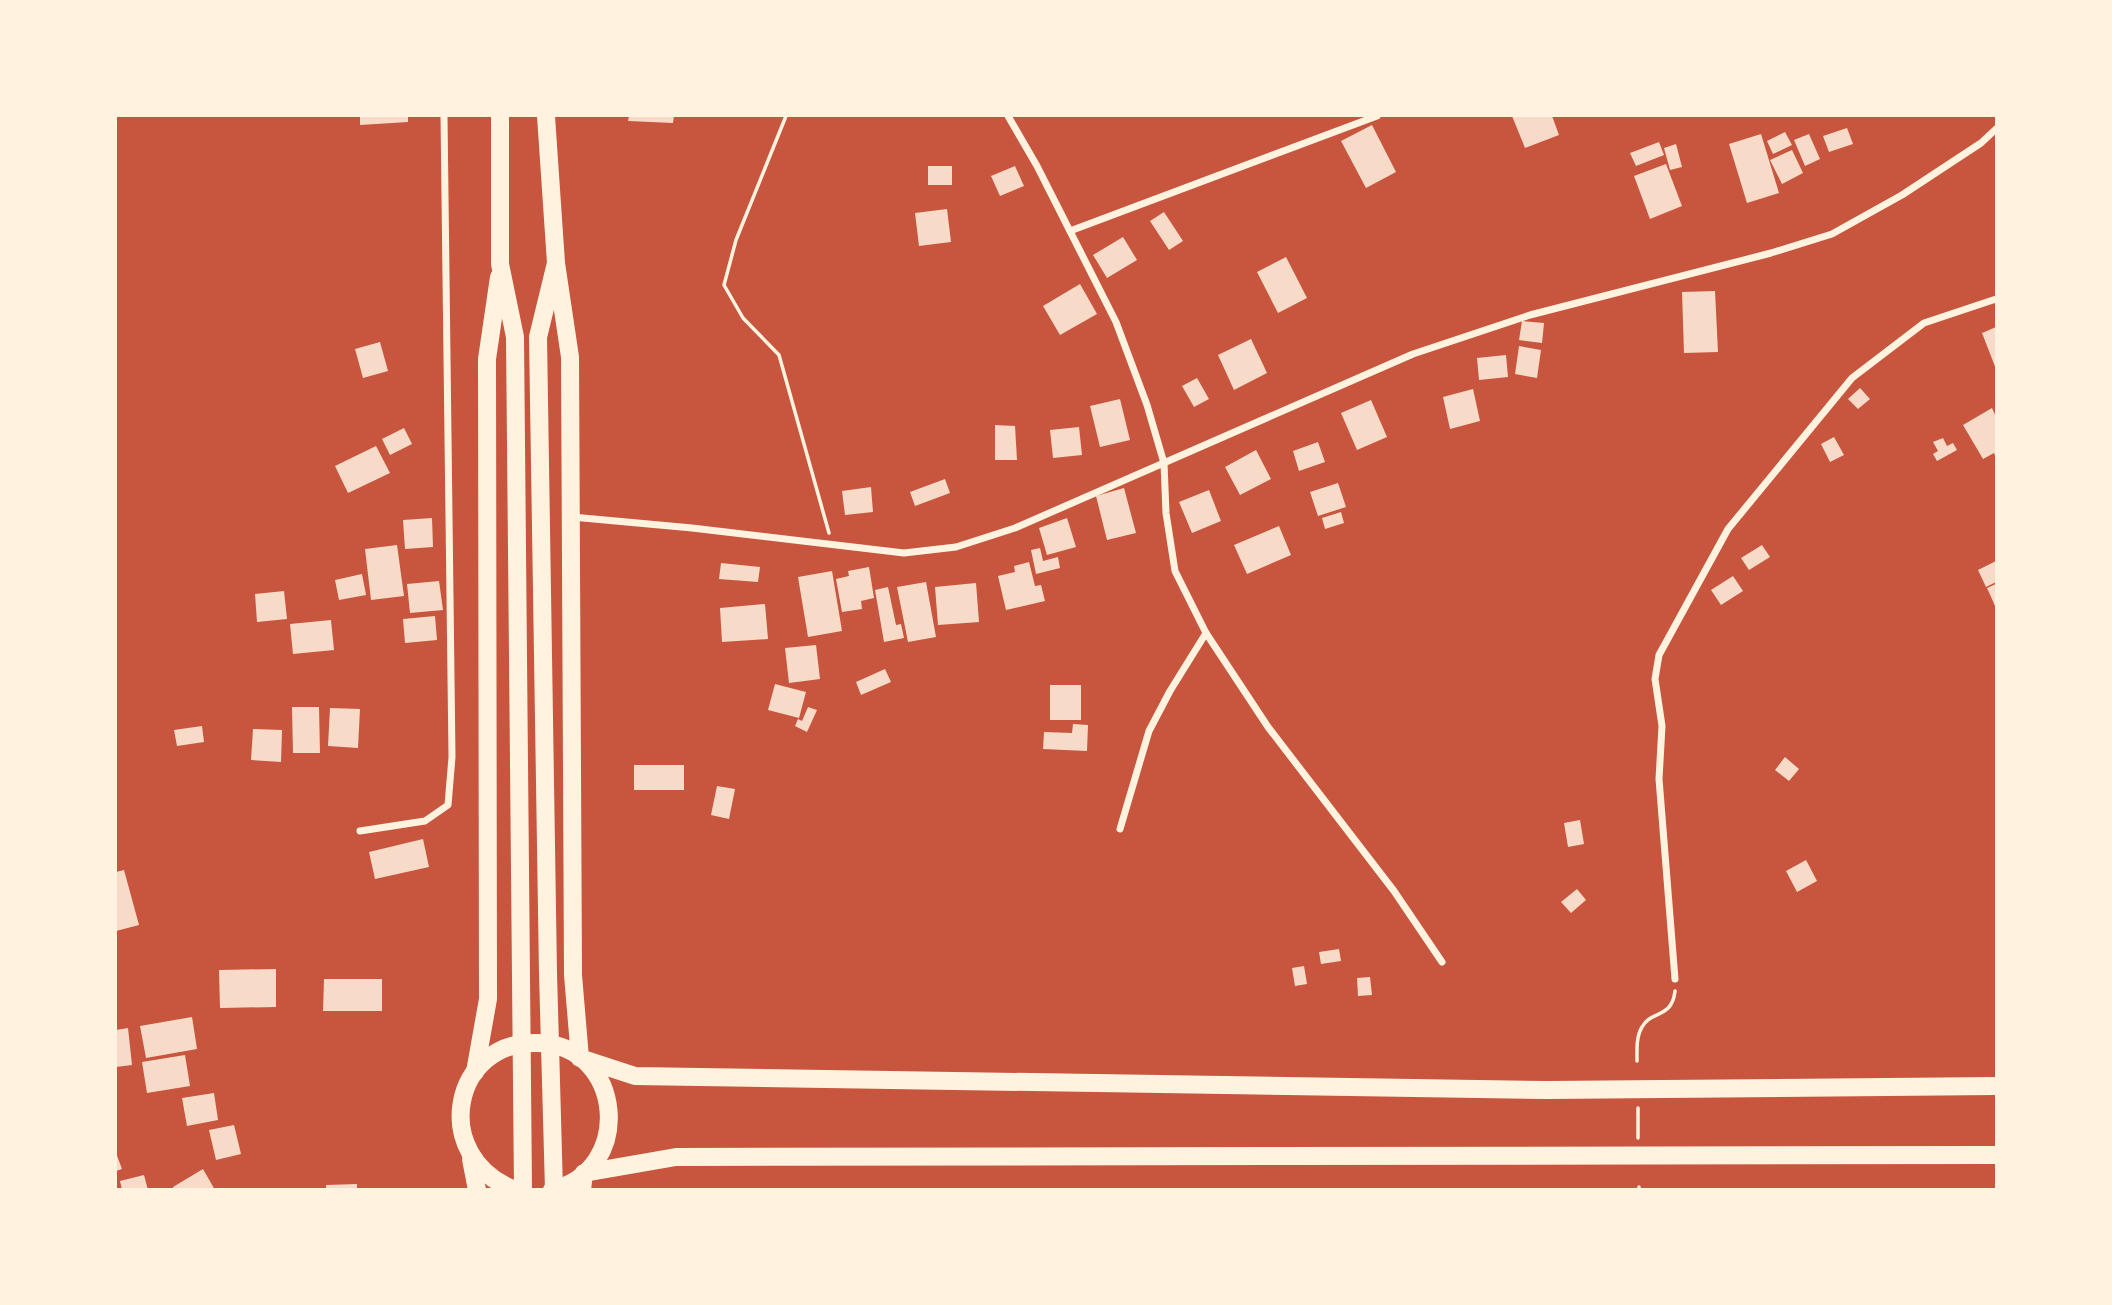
<svg xmlns="http://www.w3.org/2000/svg" width="2112" height="1305" viewBox="0 0 2112 1305" font-family="Lora,serif">
<rect width="100%" height="100%" fill="#c8553d"/>
<!-- building -->
<g fill="#f7dbc8">
<polygon points="360,116 408,116 408,122 360,125"/>
<polygon points="629,116 674,116 673,123 628,121"/>
<polygon points="1512,116 1552,116 1559,135 1525,148"/>
<polygon points="1372,125 1396,172 1366,188 1341,141"/>
<polygon points="1847,128 1853,144 1829,152 1823,136"/>
<polygon points="1785,132 1792,145 1773,154 1767,141"/>
<polygon points="1761,134 1779,193 1747,203 1729,144"/>
<polygon points="1809,134 1820,159 1805,166 1794,140"/>
<polygon points="1659,142 1664,155 1636,166 1630,153"/>
<polygon points="1676,144 1682,167 1670,170 1664,148"/>
<polygon points="1792,150 1803,173 1782,184 1770,160"/>
<polygon points="1666,164 1682,206 1650,219 1634,176"/>
<rect x="928" y="166" width="24" height="19"/>
<polygon points="1015,166 1024,186 1000,196 991,176"/>
<polygon points="947,209 951,242 919,246 915,213"/>
<polygon points="1164,212 1183,241 1169,250 1150,221"/>
<polygon points="1123,237 1137,260 1107,278 1093,255"/>
<polygon points="1286,257 1307,298 1278,313 1257,272"/>
<polygon points="1080,284 1097,314 1060,335 1043,306"/>
<polygon points="1715,291 1718,352 1684,353 1682,292"/>
<polygon points="1522,321 1544,323 1542,343 1519,340"/>
<polygon points="1996,327 1996,369 1982,333"/>
<polygon points="1251,339 1267,373 1234,390 1218,355"/>
<polygon points="380,342 388,371 363,378 355,349"/>
<polygon points="1519,346 1541,350 1537,378 1515,374"/>
<polygon points="1506,355 1508,377 1479,380 1477,358"/>
<polygon points="1197,378 1209,399 1194,407 1182,386"/>
<polygon points="1860,388 1870,399 1858,409 1848,399"/>
<polygon points="1473,389 1480,421 1450,429 1443,397"/>
<polygon points="1120,399 1130,440 1100,447 1090,406"/>
<polygon points="1371,400 1387,437 1357,450 1341,413"/>
<polygon points="1992,408 1996,417 1996,458 1994,453 1983,459 1963,425"/>
<polygon points="995,425 1015,426 1017,460 995,460"/>
<polygon points="1079,427 1082,455 1053,458 1050,430"/>
<polygon points="404,428 412,444 390,455 382,439"/>
<polygon points="1834,437 1844,455 1830,462 1821,444"/>
<polygon points="1943,438 1947,446 1953,443 1957,450 1937,461 1933,454 1938,451 1933,442"/>
<polygon points="1318,442 1325,462 1299,471 1293,451"/>
<polygon points="376,446 390,473 348,493 335,466"/>
<polygon points="1256,450 1271,479 1240,495 1225,467"/>
<polygon points="945,479 950,493 915,506 910,492"/>
<polygon points="1338,483 1346,507 1318,516 1310,492"/>
<polygon points="871,487 873,512 845,515 842,491"/>
<polygon points="1124,488 1136,533 1107,540 1096,496"/>
<polygon points="1209,490 1221,521 1192,533 1179,502"/>
<polygon points="1341,512 1344,523 1325,529 1322,518"/>
<polygon points="432,518 433,547 405,549 403,520"/>
<polygon points="1067,518 1076,547 1047,555 1039,528"/>
<polygon points="1279,526 1291,555 1247,574 1234,545"/>
<polygon points="397,545 404,596 371,600 365,549"/>
<polygon points="1762,545 1770,557 1749,570 1741,558"/>
<polygon points="1040,548 1043,561 1058,557 1060,568 1036,574 1031,550"/>
<polygon points="1996,561 1996,582 1986,587 1978,570"/>
<polygon points="1029,562 1035,586 1041,585 1045,601 1006,610 998,576 1015,572 1014,566"/>
<polygon points="721,563 760,567 758,582 719,579"/>
<polygon points="869,567 874,598 861,601 862,609 842,612 836,579 849,576 848,571"/>
<polygon points="832,571 842,631 808,637 798,577"/>
<polygon points="362,574 366,595 339,600 335,580"/>
<polygon points="1733,576 1743,591 1721,605 1711,590"/>
<polygon points="439,581 443,610 410,613 407,584"/>
<polygon points="926,582 936,637 908,642 897,587"/>
<polygon points="976,583 979,622 938,625 935,587"/>
<polygon points="1996,584 1996,608 1987,588"/>
<polygon points="888,587 896,625 901,624 904,638 884,642 875,590"/>
<polygon points="284,591 287,619 257,622 255,594"/>
<polygon points="765,604 768,639 722,642 720,608"/>
<polygon points="435,616 437,640 405,643 403,619"/>
<polygon points="331,620 334,650 293,654 290,624"/>
<polygon points="816,645 820,679 789,683 785,648"/>
<polygon points="885,669 891,682 861,695 856,682"/>
<polygon points="775,684 806,692 799,718 768,710"/>
<rect x="1050" y="685" width="31" height="35"/>
<polygon points="292,707 319,707 320,753 293,753"/>
<polygon points="808,707 817,710 807,732 795,726 798,719 802,721"/>
<polygon points="330,708 360,709 358,748 328,746"/>
<polygon points="1073,724 1088,725 1087,751 1043,749 1044,732 1072,733"/>
<polygon points="202,726 204,742 177,746 174,730"/>
<polygon points="253,729 282,730 281,762 251,760"/>
<polygon points="1785,757 1799,769 1789,781 1775,770"/>
<rect x="634" y="765" width="50" height="25"/>
<polygon points="717,786 735,789 729,819 711,815"/>
<polygon points="1580,820 1584,844 1568,847 1564,823"/>
<polygon points="423,839 429,867 375,879 369,852"/>
<polygon points="1806,860 1817,881 1797,892 1786,871"/>
<polygon points="124,870 139,925 116,931 116,872"/>
<polygon points="1577,889 1586,900 1571,913 1561,902"/>
<polygon points="1339,949 1341,961 1321,964 1319,952"/>
<polygon points="1304,966 1307,984 1295,986 1292,968"/>
<polygon points="276,969 276,1007 220,1008 219,970"/>
<polygon points="1370,977 1372,995 1358,996 1357,978"/>
<polygon points="324,979 382,979 382,1011 323,1011"/>
<polygon points="192,1017 197,1049 146,1058 140,1026"/>
<polygon points="128,1028 132,1065 116,1067 116,1030"/>
<polygon points="185,1055 190,1086 147,1093 142,1062"/>
<polygon points="214,1093 218,1120 187,1126 182,1098"/>
<polygon points="234,1125 241,1154 216,1160 209,1130"/>
<polygon points="116,1153 122,1169 116,1171"/>
<polygon points="203,1169 215,1190 174,1190 173,1187"/>
<polygon points="144,1175 148,1190 122,1190 120,1181"/>
<polygon points="357,1184 357,1190 326,1190 326,1185"/>
</g>
<g fill="none" stroke-linecap="round" stroke-linejoin="round">
<!-- path -->
<g stroke="#fff3e0" stroke-width="3.5">
<polyline points="786,116 736,240 724,285 743,318 779,355 829,533"/>
<path d="M 1637,1061 C 1637,1050 1636,1037 1642,1027 C 1651,1010 1672,1019 1675,991"/>
<polyline points="1638,1108 1638,1138"/>
<polyline points="1639,1190 1639,1187"/>
</g>
<!-- minor -->
<g stroke="#fff3e0" stroke-width="7">
<polyline points="1008,116 1037,166 1116,322 1147,405 1164,463 1166,513 1175,571 1206,633 1268,727 1394,891 1442,962"/>
<polyline points="1070,231 1377,116"/>
<polyline points="572,517 692,528 904,553 956,547 1015,528 1413,354 1530,315 1771,253 1832,234 1902,195 1981,143 1996,129"/>
<polyline points="1120,829 1149,731 1170,691 1206,633"/>
<polyline points="360,831 425,821 448,805 452,757 444,116"/>
<polyline points="1675,979 1659,779 1662,726 1655,679 1659,655 1728,529 1852,378 1924,323 1996,299"/>
</g>
<!-- trunk -->
<g stroke="#fff3e0" stroke-width="18">
<polyline points="500,116 500,264 515,337 523,1190"/>
<polyline points="546,116 556,263 538,337 548,973 554,1190"/>
<polyline points="556,263 570,357 573,975 580,1058 635,1076 1547,1090 1996,1086"/>
<polyline points="475,1072 488,999 487,359 499,277"/>
<polyline points="471,1159 477,1190"/>
<path d="M 515,1190 C 429,1157 451,1039 539,1043 C 624,1046 635,1171 552,1190"/>
<polyline points="582,1190 584,1173 676,1157 1996,1155"/>
</g>
</g>
<!-- border -->
<rect width="2112" height="1305" fill="none" stroke="#fff3e0" stroke-width="234"/>
</svg>
